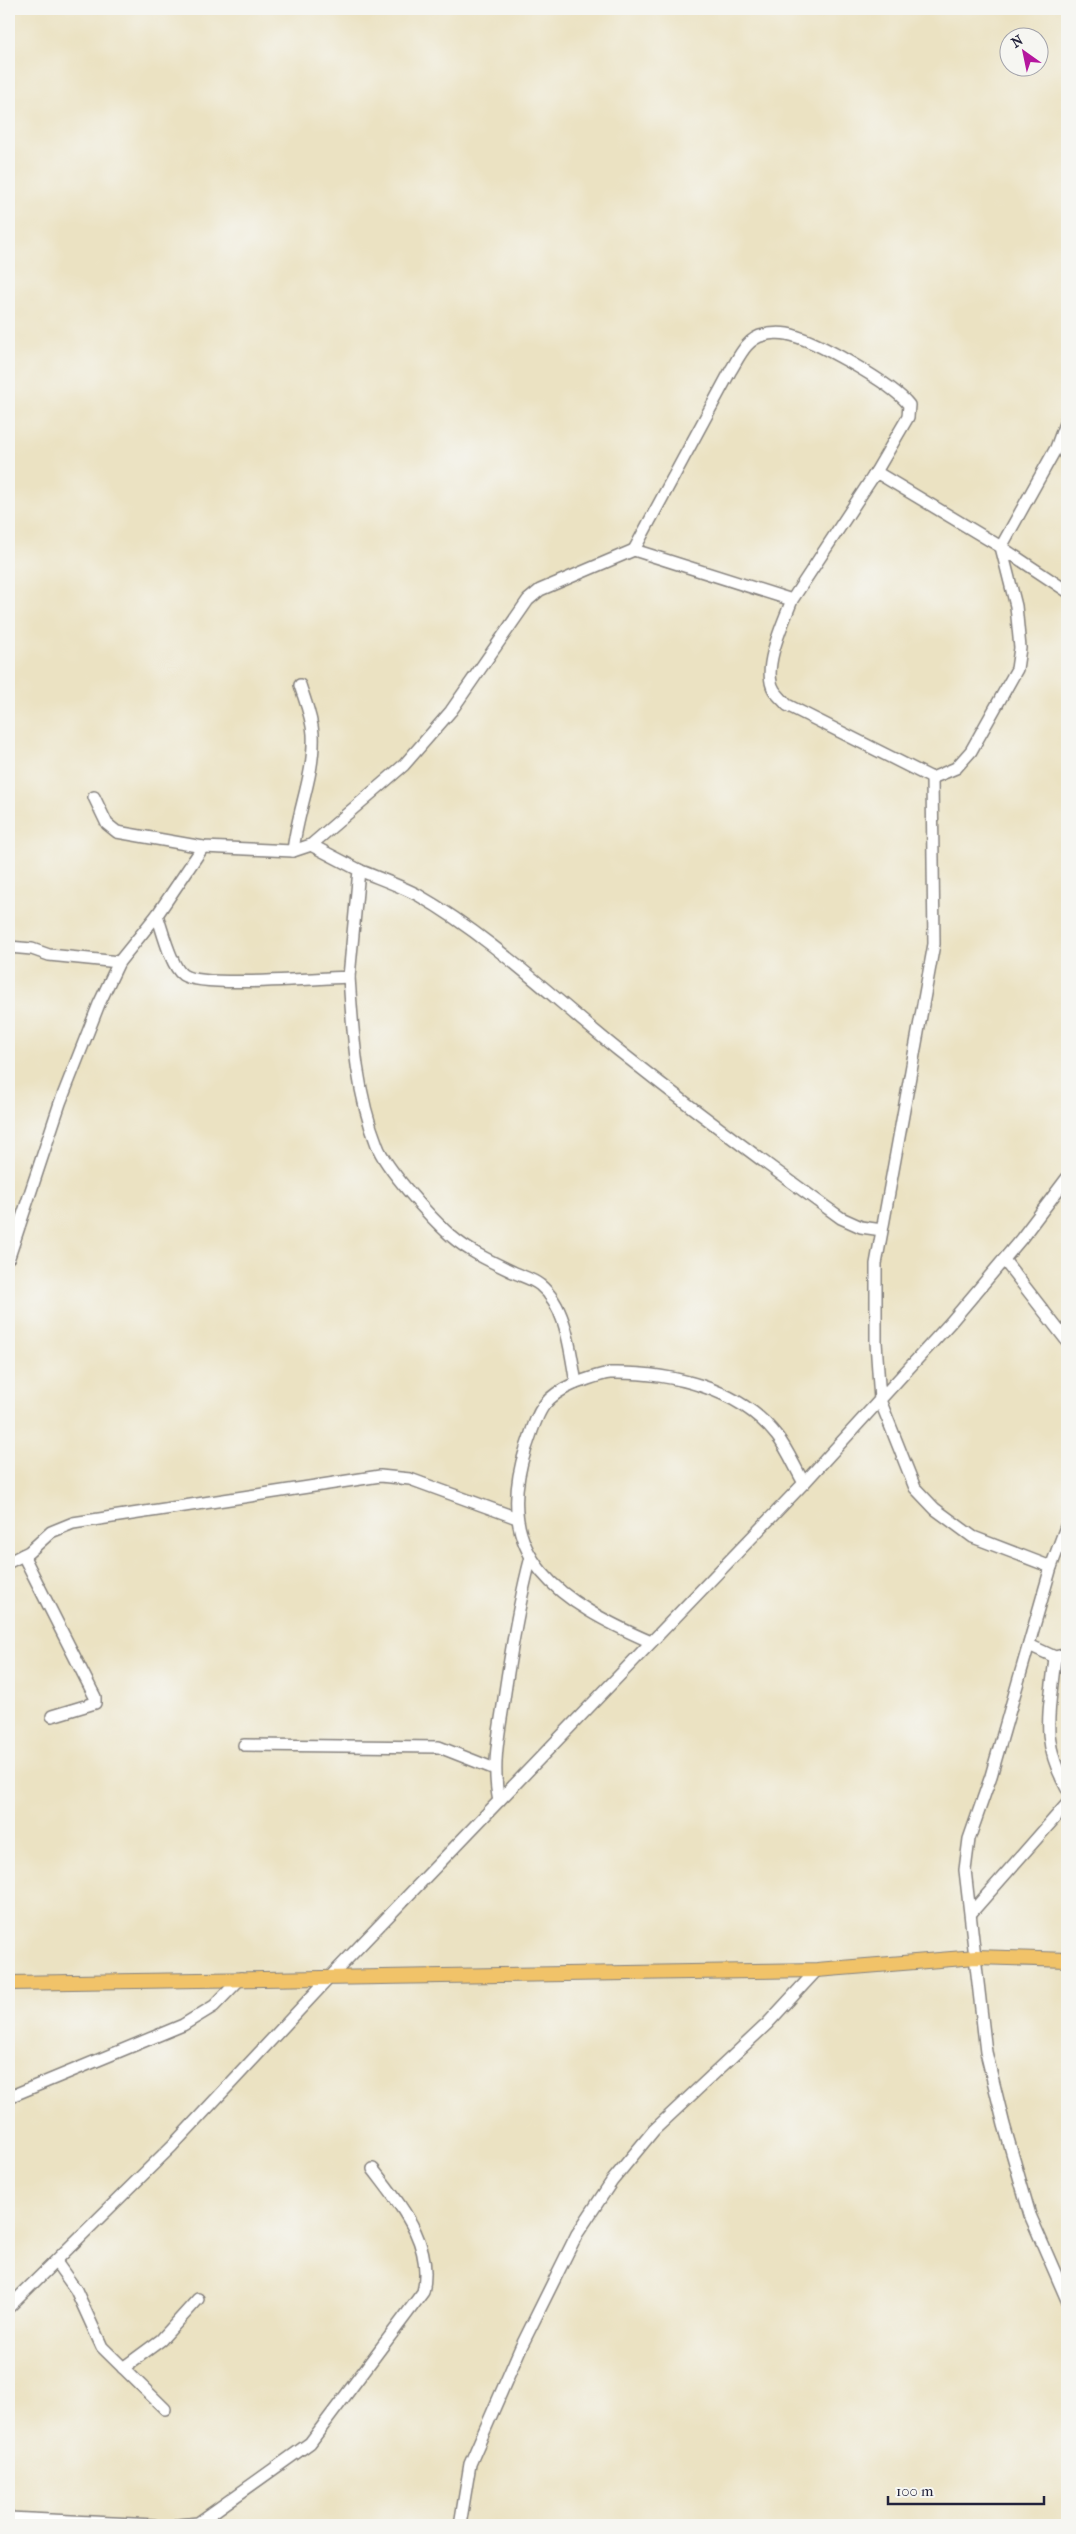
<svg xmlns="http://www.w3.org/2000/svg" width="1076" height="2534" viewBox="0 0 1076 2534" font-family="'IM FELL French Canon',serif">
<rect width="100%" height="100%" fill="#f6f6f2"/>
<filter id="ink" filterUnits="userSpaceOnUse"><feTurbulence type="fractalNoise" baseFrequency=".02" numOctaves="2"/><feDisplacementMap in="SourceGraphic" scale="10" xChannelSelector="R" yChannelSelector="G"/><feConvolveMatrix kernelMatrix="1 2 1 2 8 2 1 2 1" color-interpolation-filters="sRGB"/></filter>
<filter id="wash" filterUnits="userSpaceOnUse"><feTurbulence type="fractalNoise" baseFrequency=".0096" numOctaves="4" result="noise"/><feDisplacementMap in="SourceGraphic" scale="20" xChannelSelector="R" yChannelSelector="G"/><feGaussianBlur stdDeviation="1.12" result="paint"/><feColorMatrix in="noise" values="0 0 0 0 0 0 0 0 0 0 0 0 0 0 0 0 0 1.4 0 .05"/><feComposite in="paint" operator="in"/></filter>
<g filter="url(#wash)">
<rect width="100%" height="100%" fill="#ebe2c2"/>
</g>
<g filter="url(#ink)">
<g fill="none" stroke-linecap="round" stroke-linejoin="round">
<defs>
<g id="minor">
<polyline points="1067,418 1056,448 1001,547 1067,591"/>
<path d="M 634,550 L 731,370 C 739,357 747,338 764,335 C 770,333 781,333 787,334 C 814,339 893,384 909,405 L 908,417 L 873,477"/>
<polyline points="932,778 934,944 876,1264 876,1342 880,1400 915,1488 935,1509 973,1537 1051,1567"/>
<path d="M 94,797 L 107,824 L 117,832 L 203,847 L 293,851 L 311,845 L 404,765 L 451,711 L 528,600 L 540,590 L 634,550 L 792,600 C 784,621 761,669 774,690 C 777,695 783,700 787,705 L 932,778 L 956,768 L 971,751 L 1017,669 L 1020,648 L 1016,606 L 1001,547 L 876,472 L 792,600"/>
<path d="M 293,851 C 297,812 315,774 313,734 C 312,717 305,701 300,685"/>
<path d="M 359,870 C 378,878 399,885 418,895 C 491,937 552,997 618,1050 C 691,1108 766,1164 841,1218 L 861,1227 L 882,1230"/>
<path d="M 157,915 C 162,929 171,967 183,975 C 203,988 319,978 349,977 L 359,870 L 311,845"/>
<polyline points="9,947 32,949 49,955 119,962"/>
<path d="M 349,977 C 353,1034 356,1092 377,1145 C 385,1168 432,1219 451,1236 C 468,1251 492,1262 513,1272 C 521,1276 533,1279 540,1285 C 567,1307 570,1351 576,1383 C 587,1380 599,1374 610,1373 C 669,1372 739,1387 777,1436 C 788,1450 795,1468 804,1483"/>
<polyline points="9,1257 60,1103 99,1004 119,962 157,915 203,847"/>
<polyline points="1004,1260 1067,1341"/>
<path d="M 576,1383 C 540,1398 538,1413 526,1448 C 490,1559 562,1603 651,1642"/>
<polyline points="1067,1524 1051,1567 991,1776 969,1839 965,1870 986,2052 1004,2125 1030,2215 1067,2300"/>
<polyline points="23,1555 95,1697 95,1703 52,1716"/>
<polyline points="9,1562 29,1552 51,1532 73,1523 380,1476 410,1479 517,1518"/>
<polyline points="1029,1645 1055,1657 1067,1654"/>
<path d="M 1055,1657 C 1050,1712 1039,1738 1067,1789"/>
<polyline points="244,1745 439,1747 495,1769"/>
<path d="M 499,1801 C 492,1769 498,1738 503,1706 C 510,1656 518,1606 531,1557"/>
<polyline points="971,1913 1067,1804"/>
<polyline points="9,2097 183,2025 214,2006 241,1978"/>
<polyline points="56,2262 76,2290 102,2347 165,2409"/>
<polyline points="9,2307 172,2146 331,1976 804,1483 951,1322 1021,1239 1067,1178"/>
<polyline points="123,2368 161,2340 198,2299"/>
<polyline points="9,2518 154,2525"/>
<path d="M 178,2525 L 198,2523 L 310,2443 L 423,2292 C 434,2243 400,2205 373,2169"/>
<polyline points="460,2525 470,2464 521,2347 577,2234 612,2181 654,2130 767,2024 817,1970"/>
</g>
<polyline id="major" points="9,1983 817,1970 976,1957 1067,1960"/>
</defs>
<!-- minor casing -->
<use href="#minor" stroke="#86827e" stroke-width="14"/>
<!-- major casing -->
<use href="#major" stroke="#86827e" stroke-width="16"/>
<!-- minor -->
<use href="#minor" stroke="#fff" stroke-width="11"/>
<!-- major -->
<use href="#major" stroke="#f1c369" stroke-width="14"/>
</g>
</g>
<!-- margin -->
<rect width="1076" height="2534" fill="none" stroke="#f6f6f2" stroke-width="30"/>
<!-- north arrow -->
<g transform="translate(1024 52) rotate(327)"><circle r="24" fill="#f6f6f2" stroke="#a1a1a9"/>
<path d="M0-4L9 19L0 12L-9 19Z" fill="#b5179e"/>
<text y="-8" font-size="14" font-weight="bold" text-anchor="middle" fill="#22223b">N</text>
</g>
<!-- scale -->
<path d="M888 2496v8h156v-8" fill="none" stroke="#22223b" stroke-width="2.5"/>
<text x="896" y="2496" font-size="15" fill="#22223b" stroke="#f6f6f2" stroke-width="4" paint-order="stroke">100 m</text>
</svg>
